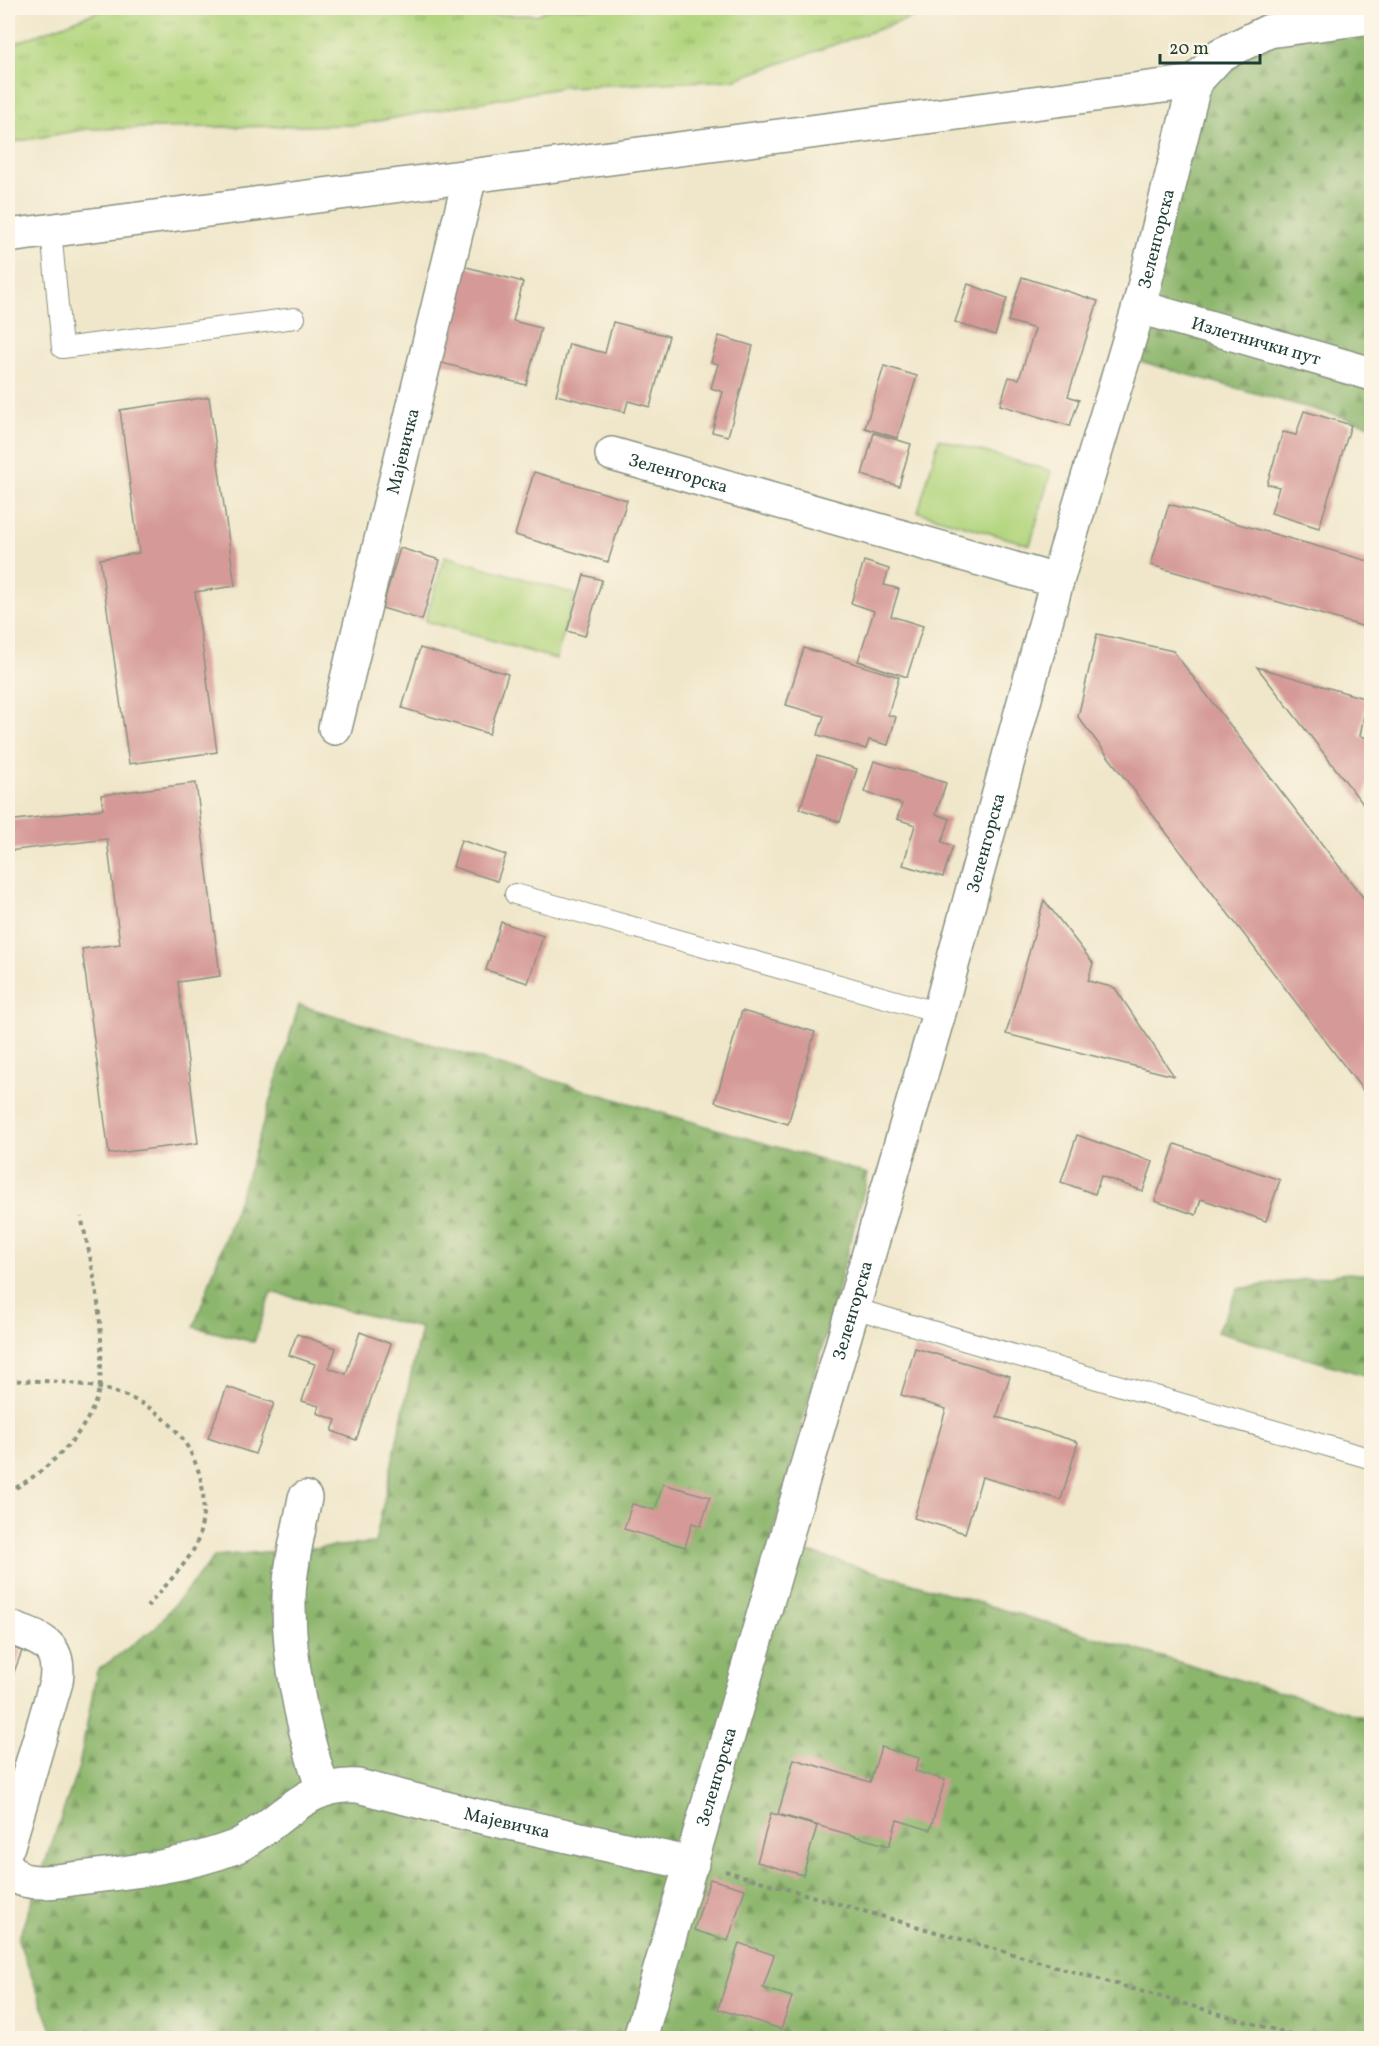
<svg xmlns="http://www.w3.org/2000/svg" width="1379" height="2046" viewBox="0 0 1379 2046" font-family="Vollkorn,serif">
<defs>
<pattern id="grass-tufts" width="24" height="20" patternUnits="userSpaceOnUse" patternTransform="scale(1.5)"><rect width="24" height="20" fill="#b2d57e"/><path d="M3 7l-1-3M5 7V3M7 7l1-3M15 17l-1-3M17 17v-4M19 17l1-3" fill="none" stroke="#90ae68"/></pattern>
<pattern id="forest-firs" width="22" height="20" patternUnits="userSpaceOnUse" patternTransform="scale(1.5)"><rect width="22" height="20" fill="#8db66d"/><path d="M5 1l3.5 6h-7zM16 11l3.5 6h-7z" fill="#73955a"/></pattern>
</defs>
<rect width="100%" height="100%" fill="#fcf5e5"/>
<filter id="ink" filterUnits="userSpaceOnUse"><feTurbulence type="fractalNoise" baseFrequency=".0167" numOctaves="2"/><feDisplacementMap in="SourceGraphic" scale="12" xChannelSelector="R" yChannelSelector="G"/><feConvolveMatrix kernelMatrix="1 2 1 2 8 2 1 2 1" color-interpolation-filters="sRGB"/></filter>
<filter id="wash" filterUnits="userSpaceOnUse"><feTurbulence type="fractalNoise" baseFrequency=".008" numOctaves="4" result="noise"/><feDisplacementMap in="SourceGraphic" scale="24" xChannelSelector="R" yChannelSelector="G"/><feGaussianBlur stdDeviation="1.35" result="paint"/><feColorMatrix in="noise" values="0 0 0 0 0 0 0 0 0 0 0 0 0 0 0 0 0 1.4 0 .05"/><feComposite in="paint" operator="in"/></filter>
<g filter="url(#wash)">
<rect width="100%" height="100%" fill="#f0e7cb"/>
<!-- grass -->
<polygon fill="url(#grass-tufts)" stroke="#688959" stroke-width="1.5" points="107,8 415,8 430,15 536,15 552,8 930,8 928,12 733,80 564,87 356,125 87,129 8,143 8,46"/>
<!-- forest -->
<g fill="url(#forest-firs)" stroke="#567a50" stroke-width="1.5">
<polygon points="1371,17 1371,425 1124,357 1220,55"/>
<polygon points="299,1005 868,1174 771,1541 1371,1719 1371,2038 55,2038 18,1940 79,1766 97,1671 155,1628 215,1556 375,1543 421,1328 271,1292 254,1342 194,1327 250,1167"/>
<polygon points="1348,1273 1371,1275 1371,1377 1217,1332 1238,1289"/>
</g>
<!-- pitch -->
<g fill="#b2d57e" stroke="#688959" stroke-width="1.5">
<polygon points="939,439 1051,471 1030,545 918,512"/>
<polygon points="445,556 575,594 556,659 425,621"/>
</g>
<g id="blocks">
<!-- building -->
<g fill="#d59a97">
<polygon points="463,266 523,282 513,321 541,328 526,385 438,362"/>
<polygon points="1022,277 1098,301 1068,396 1079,400 1070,426 1000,405 1009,377 1019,379 1035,329 1008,321"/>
<polygon points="968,284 1007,298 995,335 955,322"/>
<polygon points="613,322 669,336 650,407 628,401 625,412 556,395 569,344 605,353"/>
<polygon points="719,336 753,346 728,436 712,432 723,392 711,388 718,364 711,362"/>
<polygon points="884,366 917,376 897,438 865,428"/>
<polygon points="209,397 235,586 195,592 217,752 129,764 100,559 139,553 120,410"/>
<polygon points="1304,411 1351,425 1319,528 1271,513 1279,487 1267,484 1283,432 1296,435"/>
<polygon points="874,433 911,444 899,486 862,475"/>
<polygon points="534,472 627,500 608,562 515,535"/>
<polygon points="1169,504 1372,562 1372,629 1151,565"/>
<polygon points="400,548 440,560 422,620 382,608"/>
<polygon points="864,561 889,569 884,585 899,589 891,616 923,626 907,677 858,661 874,611 851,603"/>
<polygon points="584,575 602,580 585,636 567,631"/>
<polygon points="1097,634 1173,651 1372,909 1372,1102 1078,717"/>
<polygon points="420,648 508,674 489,734 402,708"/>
<polygon points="804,648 899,677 888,715 896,717 888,745 869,740 866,749 818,735 824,716 786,705"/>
<polygon points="1257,667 1367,699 1360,736 1372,739 1372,764 1363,804"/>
<polygon points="817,756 857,769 840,822 800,809"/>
<polygon points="874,761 946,783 936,814 950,819 942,842 953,846 943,877 903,865 915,825 897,819 902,804 864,792"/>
<polygon points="196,783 220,976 178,982 198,1143 109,1154 82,949 120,944 107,839 8,851 8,821 103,809 101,795"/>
<polygon points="461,840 506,855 497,881 453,867"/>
<polygon points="1044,900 1093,963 1088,981 1115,988 1174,1076 1006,1034"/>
<polygon points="501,922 543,936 528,983 486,970"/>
<polygon points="742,1011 815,1032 788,1124 715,1102"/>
<polygon points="1077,1135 1153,1162 1143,1191 1101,1176 1095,1194 1061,1182"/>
<polygon points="1175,1144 1280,1180 1266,1221 1201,1199 1196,1215 1155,1201"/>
<polygon points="360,1332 391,1344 356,1440 332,1431 336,1420 317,1413 319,1406 302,1401 315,1364 289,1355 297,1334 336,1348 329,1368 346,1374"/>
<polygon points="915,1348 1010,1376 997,1417 1078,1442 1061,1500 982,1477 965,1533 914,1518 946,1409 901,1395"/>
<polygon points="227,1387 274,1403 255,1454 208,1438"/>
<polygon points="663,1484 710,1497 701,1526 692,1523 685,1547 624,1529 632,1504 655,1510"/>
<polygon points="8,1646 22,1651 8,1688"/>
<polygon points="881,1747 919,1758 915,1771 945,1780 930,1830 897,1820 889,1846 778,1814 794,1759 870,1782"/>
<polygon points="771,1813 817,1826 803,1875 757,1862"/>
<polygon points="710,1879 745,1889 728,1941 694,1930"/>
<polygon points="739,1943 774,1955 763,1988 792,1997 781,2029 718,2009"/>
</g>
</g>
</g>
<g filter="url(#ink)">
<use href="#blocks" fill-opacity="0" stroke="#889280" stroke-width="1.5"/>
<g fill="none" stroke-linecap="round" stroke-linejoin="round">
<defs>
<g id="service">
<polyline points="51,230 62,348 295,318"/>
<polyline points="515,894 939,1013"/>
<polyline points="853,1308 1372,1459"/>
</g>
<g id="minor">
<polyline points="8,236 1195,82"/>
<path id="s1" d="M 1139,307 L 1372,374"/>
<path id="s2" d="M 612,454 L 1057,581"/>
<path id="s3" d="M 335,728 L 470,176"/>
<path d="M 305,1498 C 299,1530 290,1564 289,1597 C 288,1663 302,1727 323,1790"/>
<path d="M 8,1627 C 39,1639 62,1642 56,1682 L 8,1846"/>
<path id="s4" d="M 8,1867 C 13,1875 19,1880 29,1881 C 45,1884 63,1880 79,1878 C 132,1872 185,1866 235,1847 C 245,1843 253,1836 262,1830 C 294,1807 316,1783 358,1786 L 469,1814 L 692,1864"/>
<path id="s5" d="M 640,2038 L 939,1013 L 1057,581 L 1139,307 L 1195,82 L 1220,55 L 1269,31 L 1372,17"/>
</g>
</defs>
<!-- service casing -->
<use href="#service" stroke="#889280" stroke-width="22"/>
<!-- minor casing -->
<use href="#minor" stroke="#889280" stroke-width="36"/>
<!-- path -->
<g stroke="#889280" stroke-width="4" stroke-dasharray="4.5 4.5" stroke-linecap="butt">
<path d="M 8,1381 C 79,1379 164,1387 195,1462 C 206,1487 206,1516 197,1542 C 191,1560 160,1591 147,1607"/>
<path d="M 8,1492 C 46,1473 90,1432 99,1389 C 101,1382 100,1374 101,1366 C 103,1316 93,1266 81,1217"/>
<polyline points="725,1871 1303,2038"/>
</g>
<!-- service -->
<use href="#service" stroke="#fff" stroke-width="20"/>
<!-- minor -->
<use href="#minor" stroke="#fff" stroke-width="33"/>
</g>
</g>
<g text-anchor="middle" stroke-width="4.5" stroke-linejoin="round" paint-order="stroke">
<!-- street labels -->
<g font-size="18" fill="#1f3d34" stroke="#fcf5e5">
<text dy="6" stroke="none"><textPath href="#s5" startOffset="1872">Зеленгорска</textPath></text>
<text dy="6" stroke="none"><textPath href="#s1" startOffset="122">Излетнички пут</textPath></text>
<text dy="6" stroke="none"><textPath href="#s3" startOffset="285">Мајевичка</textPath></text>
<text dy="6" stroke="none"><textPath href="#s2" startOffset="69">Зеленгорска</textPath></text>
<text dy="6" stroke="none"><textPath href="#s5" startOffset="1244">Зеленгорска</textPath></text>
<text dy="6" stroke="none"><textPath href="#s5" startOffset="758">Зеленгорска</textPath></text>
<text dy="6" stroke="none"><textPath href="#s5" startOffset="272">Зеленгорска</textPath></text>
<text dy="6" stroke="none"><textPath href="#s4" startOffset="530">Мајевичка</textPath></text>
</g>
</g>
<!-- margin -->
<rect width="1379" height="2046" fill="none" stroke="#fcf5e5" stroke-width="30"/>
<!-- scale -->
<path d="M1160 54v9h100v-9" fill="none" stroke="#1f3d34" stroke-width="3"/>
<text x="1169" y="54" font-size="18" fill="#1f3d34" stroke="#fcf5e5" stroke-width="4.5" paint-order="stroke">20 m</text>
</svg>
